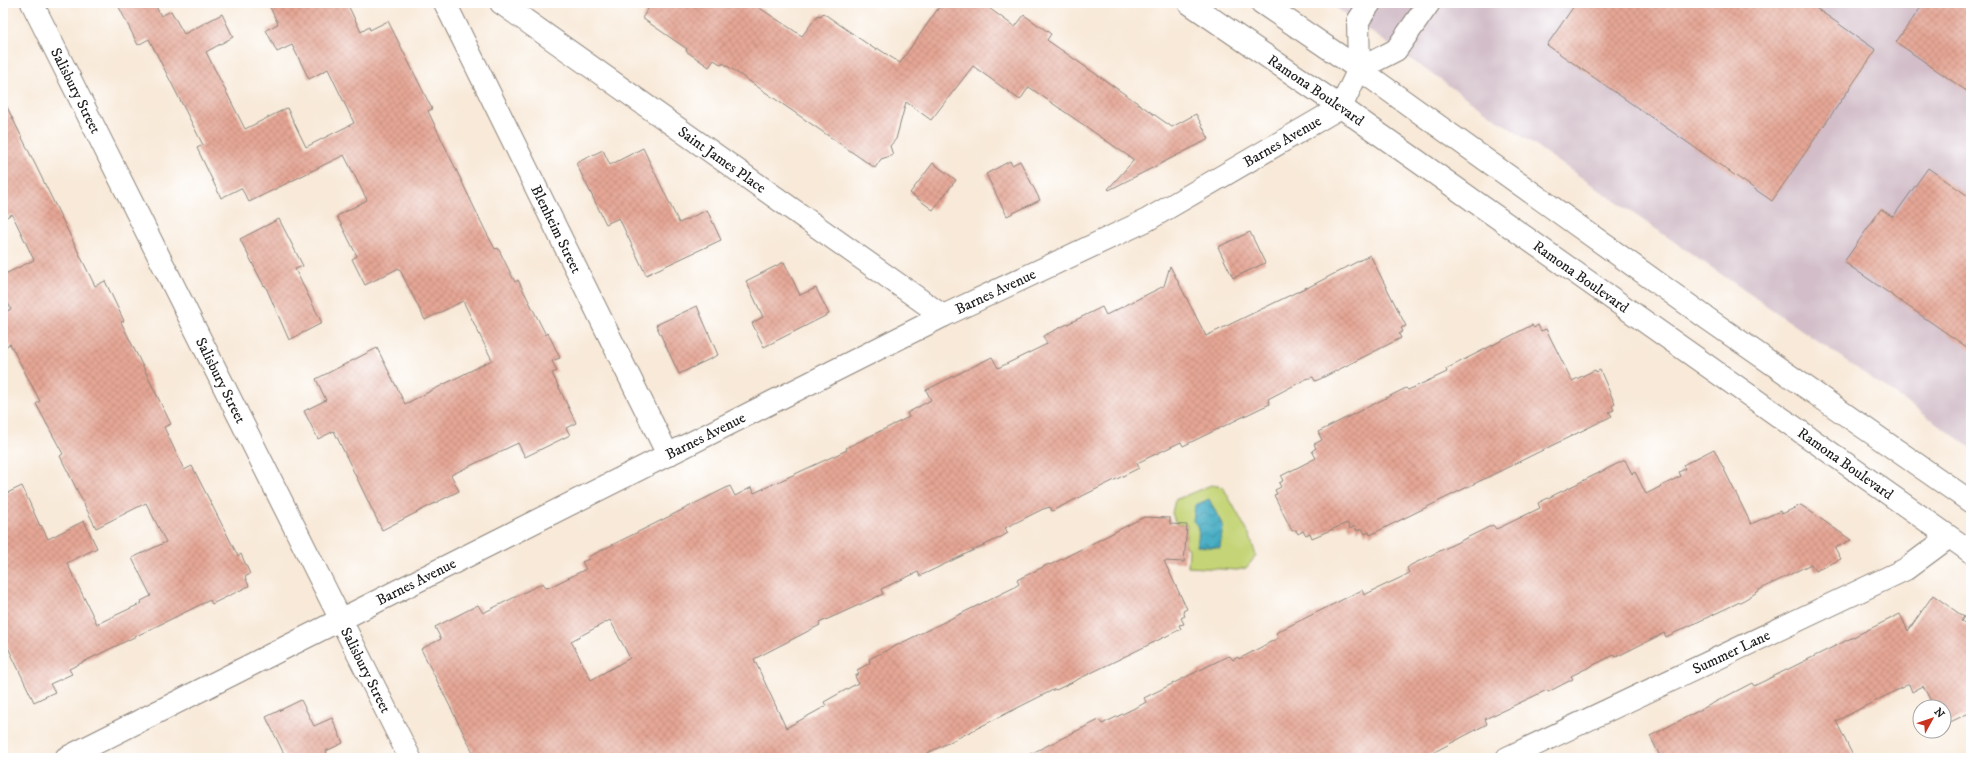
<svg xmlns="http://www.w3.org/2000/svg" width="1974" height="761" viewBox="0 0 1974 761" font-family="'IM FELL DW Pica',serif">
<defs>
<pattern id="water-waves" width="16" height="10" patternUnits="userSpaceOnUse"><rect width="16" height="10" fill="#44acc3"/><path d="M0 5q4-4 8 0t8 0" fill="none" stroke="#388b9e"/></pattern>
<pattern id="building-cross-hatch" width="8" height="8" patternUnits="userSpaceOnUse"><rect width="8" height="8" fill="#e5a695"/><path d="M0 0l8 8M0 8l8-8" fill="none" stroke="#c48e80"/></pattern>
</defs>
<rect width="100%" height="100%" fill="#fff"/>
<filter id="ink" filterUnits="userSpaceOnUse"><feTurbulence type="fractalNoise" baseFrequency=".025" numOctaves="2"/><feDisplacementMap in="SourceGraphic" scale="8" xChannelSelector="R" yChannelSelector="G"/><feConvolveMatrix kernelMatrix="1 2 1 2 8 2 1 2 1" color-interpolation-filters="sRGB"/></filter>
<filter id="wash" filterUnits="userSpaceOnUse"><feTurbulence type="fractalNoise" baseFrequency=".012" numOctaves="4" result="noise"/><feDisplacementMap in="SourceGraphic" scale="16" xChannelSelector="R" yChannelSelector="G"/><feGaussianBlur stdDeviation="0.9" result="paint"/><feColorMatrix in="noise" values="0 0 0 0 0 0 0 0 0 0 0 0 0 0 0 0 0 1.4 0 .05"/><feComposite in="paint" operator="in"/></filter>
<g filter="url(#wash)">
<rect width="100%" height="100%" fill="#f8e9d8"/>
<!-- industrial -->
<polygon fill="#d2bdc8" points="1329,3 1971,3 1971,447"/>
<!-- pitch -->
<polygon fill="#c4d476" stroke="#707849" points="1211,485 1223,487 1250,536 1256,556 1246,568 1237,570 1188,567 1189,548 1185,547 1187,525 1176,524 1172,513 1175,500"/>
<!-- water -->
<path fill="url(#water-waves)" stroke="#306470" d="M 1209,499 L 1223,526 L 1220,548 L 1197,546 C 1198,537 1201,527 1193,521 L 1195,505 Z"/>
<g id="blocks">
<!-- building -->
<g fill="url(#building-cross-hatch)" fill-rule="evenodd">
<polygon points="117,3 154,3 161,16 171,11 184,34 222,14 233,37 206,52 245,129 287,108 306,147 354,123 328,69 309,79 292,45 277,52 266,30 278,24 268,3 347,3 361,32 369,27 370,30 388,21 432,109 428,111 484,228 495,249 498,248 515,282 518,280 546,335 548,333 560,358 552,361 557,371 552,373 576,423 566,428 570,435 525,457 518,443 451,475 459,491 382,530 334,431 318,439 304,411 326,400 316,379 377,348 405,404 492,360 463,301 425,320 399,268 365,285 352,259 357,256 337,216 367,200 344,155 249,202 241,188 221,198 197,148 203,145 149,39 138,45"/>
<polygon points="652,3 752,3 802,36 818,15 821,16 823,13 876,50 877,48 900,63 942,3 982,3 1015,27 1024,15 1051,34 1047,40 1172,127 1196,114 1209,139 1109,190 1108,189 1134,160 1029,87 1020,100 973,66 931,120 906,102 896,139 890,146 893,155 881,159 875,168 723,63 722,65 714,60 709,67 686,51 687,49 642,18"/>
<polygon points="1576,3 1809,3 1876,50 1772,201 1547,45"/>
<polygon points="1924,3 1971,3 1971,94 1896,42"/>
<polygon points="3,99 95,286 105,281 124,321 121,322 171,424 164,427 184,470 192,466 238,556 241,554 250,574 245,577 249,586 212,604 210,600 69,669 72,674 50,684 55,692 34,702 3,637 3,495 22,486 40,526 41,525 48,539 84,521 97,548 67,563 97,624 142,603 141,601 151,596 132,558 166,542 146,503 96,528 60,456 63,454 36,404 40,401 10,344 3,348 3,313 11,309 3,293 3,275 34,260 12,214 3,219"/>
<polygon points="643,148 679,223 707,210 721,240 646,275 619,218 606,224 576,163 603,150 610,165"/>
<polygon points="1010,161 1012,165 1020,161 1040,200 1007,216 986,174"/>
<polygon points="933,163 956,180 933,210 910,193"/>
<polygon points="1928,168 1971,198 1971,350 1844,262 1881,209 1893,217"/>
<polygon points="279,219 303,266 295,269 322,323 289,340 265,285 264,286 240,239"/>
<polygon points="1250,232 1265,263 1233,278 1218,247"/>
<path d="M 1370,255 L 1406,326 L 1401,328 L 1403,331 L 1399,334 L 1401,338 L 1320,379 L 1315,381 L 1313,377 L 1306,379 L 1268,399 L 1270,404 L 1261,408 L 1183,446 L 1181,442 L 1137,463 L 1139,468 L 1056,509 L 1052,511 L 1050,507 L 1043,509 L 1005,528 L 1008,533 L 1003,536 L 920,576 L 918,572 L 881,589 L 883,594 L 819,623 L 820,625 L 754,659 L 786,728 L 826,706 L 824,702 L 858,683 L 855,676 L 859,674 L 857,670 L 870,663 L 869,659 L 1013,588 L 1019,584 L 1017,580 L 1049,564 L 1050,565 L 1144,517 L 1170,518 L 1170,524 L 1187,525 L 1184,562 L 1164,561 L 1187,609 L 1183,611 L 1185,616 L 1181,618 L 1184,624 L 1179,625 L 1181,629 L 1056,690 L 1055,689 L 918,758 L 476,758 L 421,649 L 441,639 L 435,627 L 478,605 L 483,613 L 543,583 L 546,588 L 550,587 L 586,569 L 582,562 L 589,559 L 588,557 L 730,486 L 735,496 L 752,487 L 754,493 L 847,450 L 846,448 L 909,417 L 907,413 L 931,400 L 926,390 L 992,357 L 998,368 L 1047,344 L 1043,336 L 1102,307 L 1106,315 L 1164,286 L 1170,266 L 1206,336 L 1307,287 L 1307,288 ZM 610,620 L 630,658 L 591,680 L 571,641 Z"/>
<polygon points="784,262 800,295 816,288 829,314 764,347 752,323 763,317 746,281"/>
<polygon points="697,306 718,355 679,374 656,325"/>
<polygon points="1532,325 1534,328 1538,325 1541,331 1546,329 1572,381 1595,370 1596,372 1600,370 1615,404 1612,406 1614,410 1609,412 1612,416 1370,535 1369,532 1365,534 1362,528 1357,531 1355,526 1350,529 1347,523 1312,538 1310,533 1306,535 1303,531 1298,534 1296,530 1292,531 1274,495 1277,494 1275,490 1281,487 1279,483 1283,481 1281,476 1316,458 1312,451 1316,448 1314,444 1322,440 1318,432 1406,388 1408,390 1447,372 1446,369"/>
<polygon points="1714,449 1751,524 1780,511 1782,514 1801,505 1851,540 1835,548 1841,559 1815,571 1811,564 1759,590 1759,591 1744,600 1666,637 1664,633 1616,657 1614,655 1571,676 1573,679 1548,692 1547,690 1485,719 1487,724 1423,758 1022,758 1099,720 1102,724 1141,705 1146,702 1144,698 1226,657 1230,656 1233,660 1238,657 1239,659 1278,638 1276,633 1279,631 1358,592 1362,590 1364,595 1404,576 1409,573 1407,568 1411,565 1493,525 1496,529 1501,527 1540,508 1538,503 1542,501 1625,460 1632,474 1635,472 1646,494 1681,476 1679,472 1685,469 1683,465"/>
<polygon points="1933,595 1964,617 1961,621 1971,627 1971,712 1944,725 1944,707 1934,707 1923,686 1912,692 1909,684 1836,721 1854,758 1661,758 1650,736 1752,683 1754,686 1900,614 1908,631"/>
<polygon points="301,700 314,726 332,718 343,743 326,751 328,758 286,758 266,717"/>
</g>
</g>
</g>
<g filter="url(#ink)">
<use href="#blocks" fill-opacity="0" stroke="#8a827a" stroke-width="1"/>
<g fill="none" stroke-linecap="round" stroke-linejoin="round">
<defs>
<g id="minor">
<path id="s1" d="M 32,3 L 410,758"/>
<path id="s2" d="M 445,3 L 668,455"/>
<path id="s3" d="M 501,3 L 943,316"/>
<polyline points="1359,69 1396,50 1429,3"/>
<path id="s4" d="M 66,758 L 943,316 L 1147,220 L 1341,107 L 1359,69 L 1358,21 L 1370,3"/>
<path id="s5" d="M 1507,758 L 1906,569 L 1949,537"/>
</g>
<g id="major">
<path id="s6" d="M 1189,3 L 1341,107 L 1971,552"/>
<polyline points="1262,3 1359,69 1708,319 1971,502"/>
</g>
</defs>
<!-- minor casing -->
<use href="#minor" stroke="#8a827a" stroke-width="24"/>
<!-- major casing -->
<use href="#major" stroke="#8a827a" stroke-width="24"/>
<!-- minor -->
<use href="#minor" stroke="#fff" stroke-width="22"/>
<!-- major -->
<use href="#major" stroke="#fff" stroke-width="22"/>
</g>
</g>
<g text-anchor="middle" stroke-width="3" stroke-linejoin="round" paint-order="stroke">
<!-- street labels -->
<g font-size="15" fill="#1c1c1c" stroke="#fff">
<text dy="5" stroke="none"><textPath href="#s6" startOffset="154">Ramona Boulevard</textPath></text>
<text dy="5" stroke="none"><textPath href="#s1" startOffset="98">Salisbury Street</textPath></text>
<text dy="5" stroke="none"><textPath href="#s4" startOffset="1364">Barnes Avenue</textPath></text>
<text dy="5" stroke="none"><textPath href="#s3" startOffset="271">Saint James Place</textPath></text>
<text dy="5" stroke="none"><textPath href="#s2" startOffset="252">Blenheim Street</textPath></text>
<text dy="5" stroke="none"><textPath href="#s6" startOffset="478">Ramona Boulevard</textPath></text>
<text dy="5" stroke="none"><textPath href="#s4" startOffset="1040">Barnes Avenue</textPath></text>
<text dy="5" stroke="none"><textPath href="#s1" startOffset="422">Salisbury Street</textPath></text>
<text dy="5" stroke="none"><textPath href="#s4" startOffset="716">Barnes Avenue</textPath></text>
<text dy="5" stroke="none"><textPath href="#s6" startOffset="802">Ramona Boulevard</textPath></text>
<text dy="5" stroke="none"><textPath href="#s4" startOffset="392">Barnes Avenue</textPath></text>
<text dy="5" stroke="none"><textPath href="#s5" startOffset="248">Summer Lane</textPath></text>
<text dy="5" stroke="none"><textPath href="#s1" startOffset="746">Salisbury Street</textPath></text>
</g>
</g>
<!-- margin -->
<rect width="1974" height="761" fill="none" stroke="#fff" stroke-width="16"/>
<!-- north arrow -->
<g transform="translate(1932 719) rotate(50)"><circle r="19" fill="#ffffff" stroke="#a4a4a4"/>
<path d="M0-3L7 15L0 10L-7 15Z" fill="#c8321e"/>
<text y="-6" font-size="11" font-weight="bold" text-anchor="middle" fill="#1c1c1c">N</text>
</g>
</svg>
